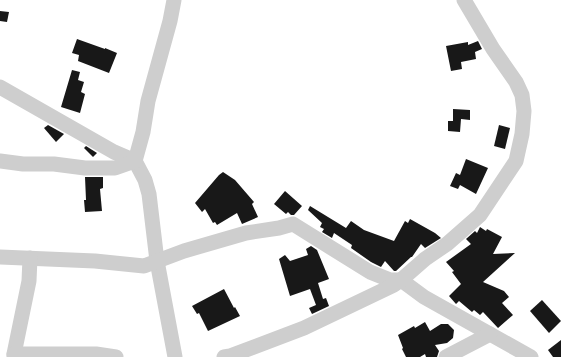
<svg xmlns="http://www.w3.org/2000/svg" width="561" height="357" viewBox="0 0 561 357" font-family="Quicksand,sans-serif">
<rect width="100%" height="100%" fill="#fff"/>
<!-- building -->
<g fill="#181818">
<polygon points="0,11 9,12 7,22 0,21"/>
<polygon points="77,39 105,49 105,48 117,53 109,73 78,61 79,55 72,53"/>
<polygon points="478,41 482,49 475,52 476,59 461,62 462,69 451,71 446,46 468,42 468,45"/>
<polygon points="72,70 80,72 78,80 84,82 81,92 85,94 80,113 61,107"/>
<polygon points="453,109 470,110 470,120 461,119 460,132 448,131 448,121 453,121"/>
<polygon points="48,125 64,134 56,142 44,128"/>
<polygon points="499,125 510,128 505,149 494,146"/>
<polygon points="86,146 97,153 93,157 84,148"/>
<polygon points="466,159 488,168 476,194 460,185 458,189 450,186 456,173 460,175"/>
<polygon points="223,172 235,180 254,202 252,204 258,217 242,224 237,213 217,225 215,222 213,223 205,209 202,212 195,203 219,175"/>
<polygon points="85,177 103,177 103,188 100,189 102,211 85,212 84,200 86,200"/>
<polygon points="285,191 302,206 294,215 291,215 288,212 286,214 274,204"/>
<polygon points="310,206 346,228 351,221 364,230 394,241 405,221 408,223 410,219 435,233 441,238 425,248 421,244 412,257 411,257 396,271 394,271 385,261 381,267 371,262 351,248 352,245 334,233 332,238 322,232 324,229 320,227 322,223 308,210"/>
<polygon points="480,227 486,231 487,229 502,237 493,254 515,253 483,282 504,291 509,297 502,303 513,315 498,328 483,312 480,315 474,310 472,312 459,301 456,304 449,296 461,284 452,272 454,271 446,262 471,244 466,239 475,231 477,233"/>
<polygon points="311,246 317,250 329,279 318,283 323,299 326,298 329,306 312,314 309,308 316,305 310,289 290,296 279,259 285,255 290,261 308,255 306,249"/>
<polygon points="224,289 234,308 235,307 240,316 208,331 199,313 197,314 192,306"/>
<polygon points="542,300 561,321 549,333 530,311"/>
<polygon points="425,322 430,331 441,324 448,324 454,330 453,338 447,343 435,345 439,351 437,357 426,357 425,354 420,357 406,357 402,349 403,348 398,335 414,326 415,328"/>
<polygon points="561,340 561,357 553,357 548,350"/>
</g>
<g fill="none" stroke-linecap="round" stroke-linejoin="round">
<!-- minor -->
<g stroke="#cecece" stroke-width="15">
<polyline points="0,87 114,152 135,161 145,180 149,194 157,261 175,357"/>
<polyline points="0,161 23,164 54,164 85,168 115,168 135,161 143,132 148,101 170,21 174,0"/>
<polyline points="0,257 95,261 144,266 184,251 246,233 279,228 293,224 370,272 390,280 401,280 424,297 531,357"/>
<polyline points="14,354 29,281 30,258"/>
<polyline points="14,357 14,354 96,354 116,357"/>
<polyline points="224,357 230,356 304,328 394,285 401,280 425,259 447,244 480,215 516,161 522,134 524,111 522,95 516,82 493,49 464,0"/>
<polyline points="446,357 490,334"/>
</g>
</g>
</svg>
